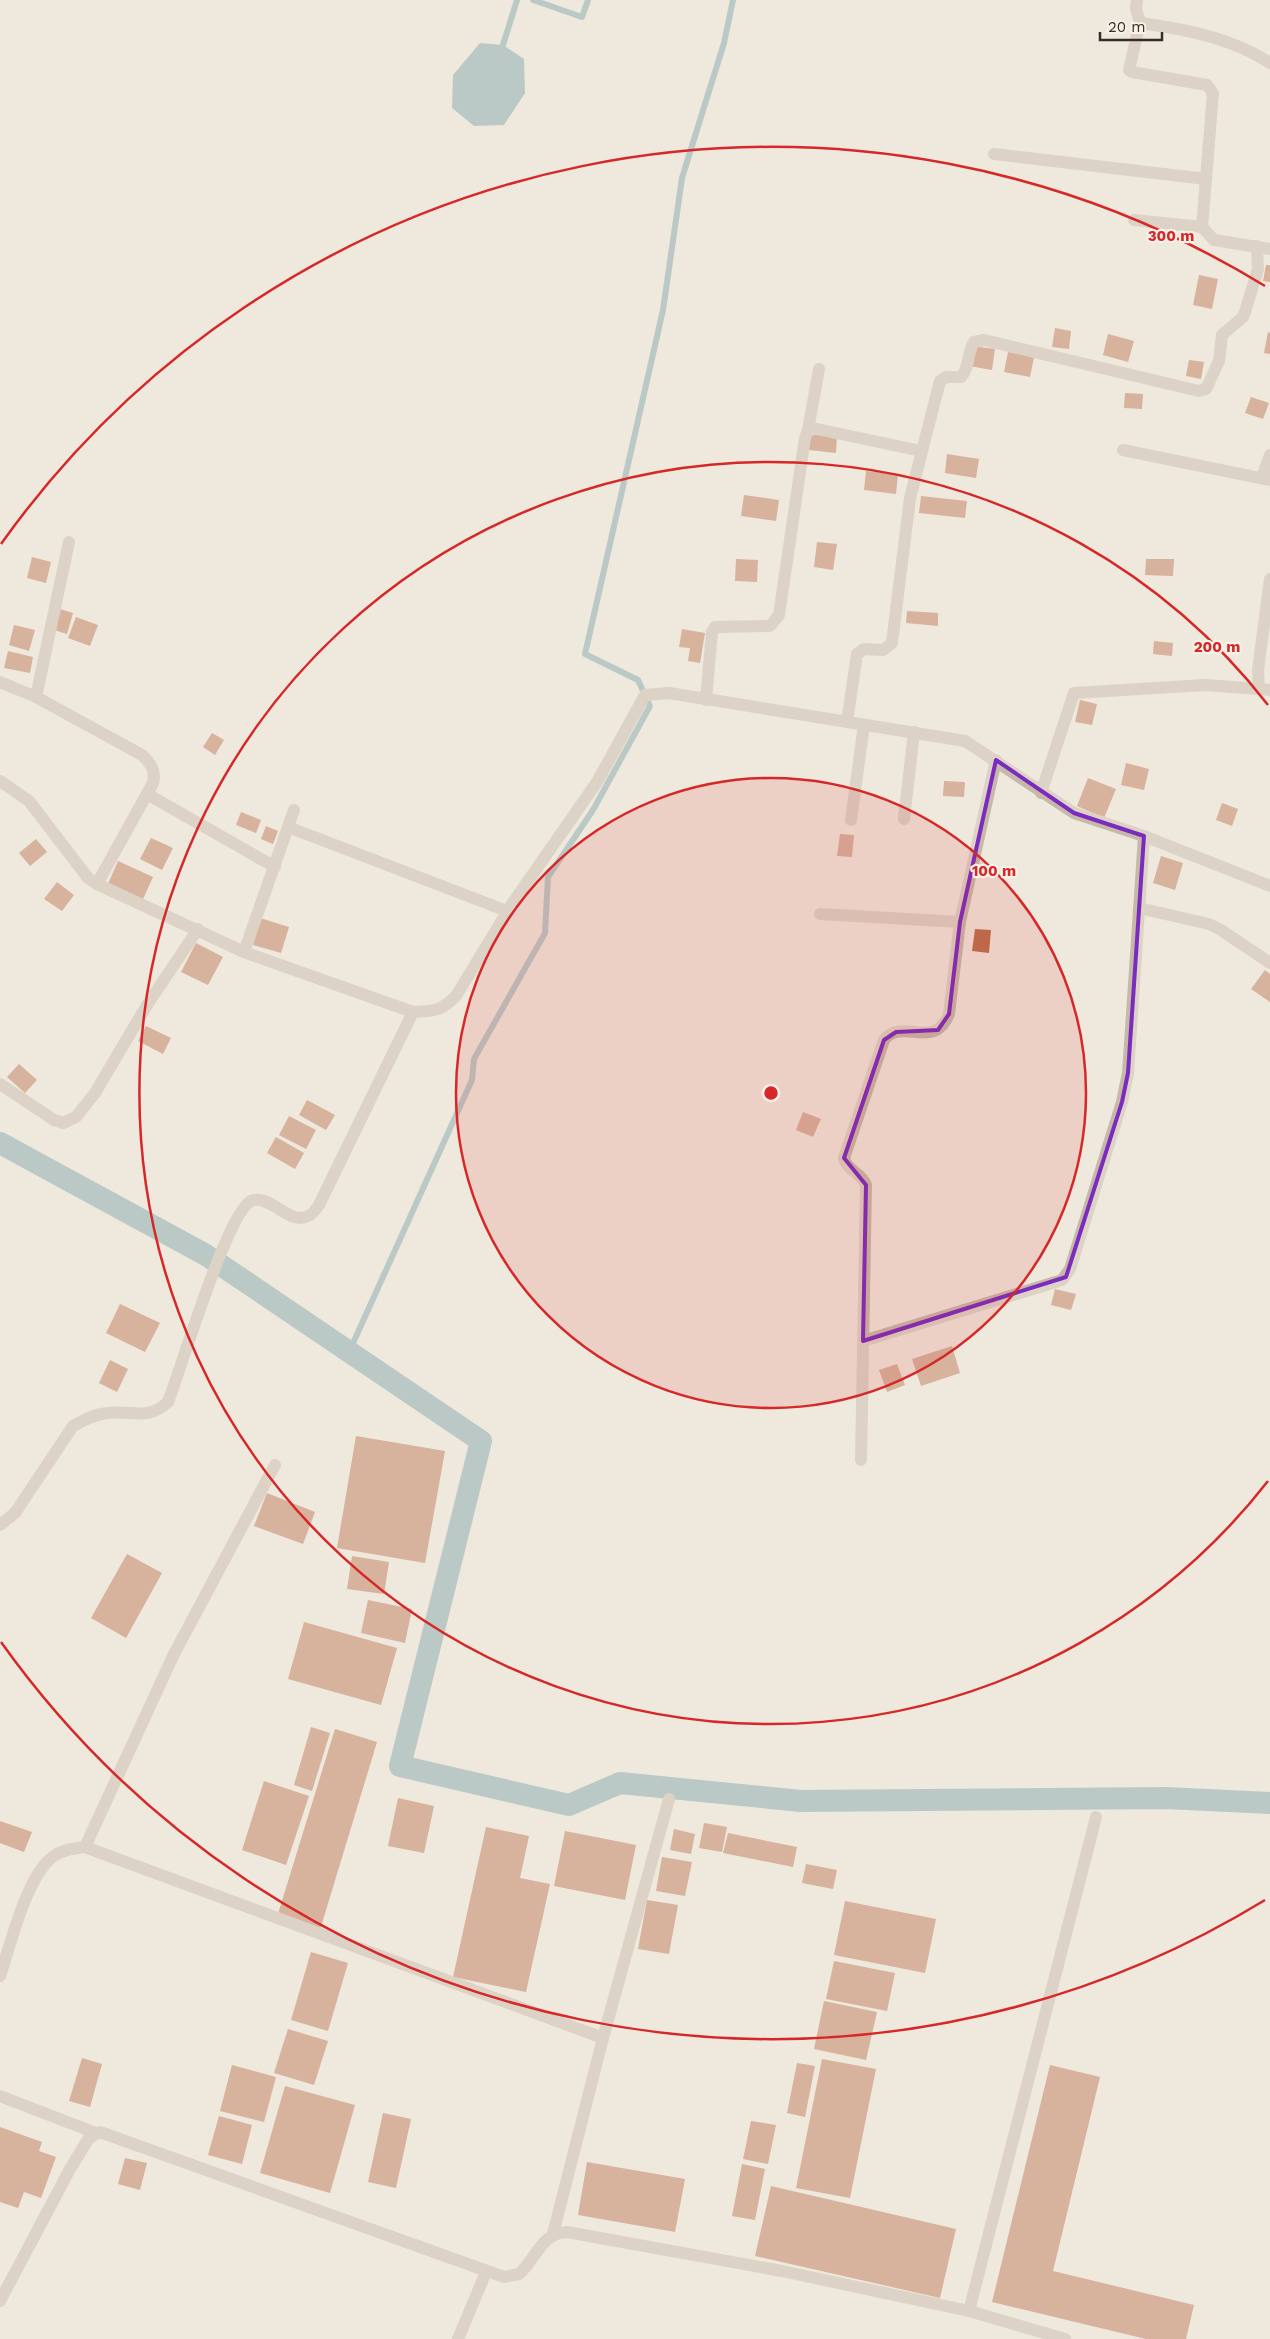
<svg xmlns="http://www.w3.org/2000/svg" width="1270" height="2339" viewBox="0 0 1270 2339" font-family="'Work Sans',sans-serif">
<rect width="100%" height="100%" fill="#efe8dc"/>
<!-- water -->
<polygon fill="#7da5aa" points="480,43 503,45 524,59 525,93 504,125 474,126 452,108 453,75"/>
<g fill="none" stroke-linecap="round" stroke-linejoin="round">
<!-- stream -->
<g stroke="#7da5aa" stroke-width="6">
<polyline points="533,0 582,17 588,0"/>
<polyline points="503,45 517,0"/>
<polyline points="349,1352 472,1080 474,1059 545,933 548,877 593,810 650,706 638,680 585,654 663,310 682,178 724,43 733,0"/>
</g>
<!-- canal -->
<polyline stroke="#7da5aa" stroke-width="22" points="0,1143 206,1255 481,1441 400,1766 569,1805 620,1783 801,1801 1166,1798 1270,1803"/>
</g>
<!-- building -->
<g fill="#bb714e">
<polygon points="1266,265 1270,265 1270,282 1263,281"/>
<polygon points="1199,275 1218,279 1212,309 1193,305"/>
<polygon points="1055,328 1071,331 1069,349 1052,347"/>
<polygon points="1268,332 1270,333 1270,354 1264,353"/>
<polygon points="1108,334 1134,341 1128,362 1103,355"/>
<polygon points="972,346 995,349 992,370 969,366"/>
<polygon points="1008,352 1034,357 1030,377 1004,372"/>
<polygon points="1189,360 1204,362 1201,379 1186,376"/>
<polygon points="1125,393 1143,394 1142,409 1124,408"/>
<polygon points="1251,397 1269,403 1263,419 1245,413"/>
<polygon points="811,431 837,433 836,453 809,450"/>
<polygon points="947,454 979,459 976,478 945,473"/>
<polygon points="866,471 898,474 896,494 864,490"/>
<polygon points="744,495 779,500 776,521 741,516"/>
<polygon points="921,496 967,501 965,518 919,513"/>
<polygon points="817,542 837,544 833,570 814,567"/>
<polygon points="32,557 51,562 46,583 27,578"/>
<polygon points="736,559 758,560 757,582 735,581"/>
<polygon points="1146,559 1174,559 1173,576 1145,575"/>
<polygon points="60,609 73,613 67,634 54,630"/>
<polygon points="907,611 938,613 938,626 906,623"/>
<polygon points="76,617 98,625 90,646 68,638"/>
<polygon points="14,625 35,630 29,651 9,645"/>
<polygon points="682,629 705,633 700,663 688,661 690,648 679,647"/>
<polygon points="1154,641 1173,643 1172,656 1153,654"/>
<polygon points="8,651 33,657 30,673 4,668"/>
<polygon points="1080,700 1097,704 1092,725 1075,722"/>
<polygon points="212,733 224,740 215,755 203,747"/>
<polygon points="1126,763 1149,769 1144,790 1121,785"/>
<polygon points="1088,778 1116,789 1104,818 1077,806"/>
<polygon points="944,781 965,782 964,797 943,796"/>
<polygon points="1222,803 1238,809 1232,826 1216,820"/>
<polygon points="241,812 261,820 256,833 236,825"/>
<polygon points="266,826 278,831 273,844 261,839"/>
<polygon points="840,834 854,835 852,857 837,856"/>
<polygon points="151,838 173,848 162,870 140,859"/>
<polygon points="36,839 47,852 30,866 19,853"/>
<polygon points="1161,856 1183,863 1175,890 1153,883"/>
<polygon points="118,861 153,877 143,899 108,884"/>
<polygon points="57,882 74,895 62,911 44,899"/>
<polygon points="260,918 289,927 281,953 253,945"/>
<polygon points="975,929 991,930 989,953 972,951"/>
<polygon points="196,943 223,957 208,985 181,972"/>
<polygon points="1265,970 1270,974 1270,1002 1251,989"/>
<polygon points="146,1026 171,1038 163,1054 138,1041"/>
<polygon points="19,1064 37,1080 25,1093 7,1077"/>
<polygon points="307,1100 335,1115 326,1130 299,1115"/>
<polygon points="803,1112 821,1119 813,1137 796,1130"/>
<polygon points="289,1116 316,1130 306,1149 279,1135"/>
<polygon points="276,1137 304,1153 295,1169 267,1153"/>
<polygon points="1055,1289 1076,1294 1071,1310 1051,1305"/>
<polygon points="120,1304 160,1323 145,1352 106,1333"/>
<polygon points="952,1346 960,1373 921,1386 912,1359"/>
<polygon points="110,1360 128,1369 117,1392 99,1383"/>
<polygon points="897,1364 905,1385 887,1392 879,1370"/>
<polygon points="356,1436 445,1451 425,1563 337,1548"/>
<polygon points="267,1493 315,1512 303,1544 254,1526"/>
<polygon points="127,1554 162,1573 126,1638 91,1618"/>
<polygon points="352,1556 389,1562 384,1594 347,1589"/>
<polygon points="368,1600 412,1609 405,1643 361,1633"/>
<polygon points="304,1622 397,1648 381,1705 288,1679"/>
<polygon points="311,1727 330,1733 312,1791 294,1785"/>
<polygon points="335,1729 377,1742 320,1930 277,1917"/>
<polygon points="264,1781 309,1796 286,1865 242,1850"/>
<polygon points="398,1798 434,1806 424,1853 388,1846"/>
<polygon points="0,1821 32,1832 24,1852 0,1843"/>
<polygon points="704,1823 727,1827 722,1852 699,1848"/>
<polygon points="486,1827 529,1836 520,1878 550,1884 526,1992 453,1977"/>
<polygon points="674,1829 695,1834 691,1854 670,1850"/>
<polygon points="565,1831 636,1845 625,1900 554,1886"/>
<polygon points="728,1833 797,1847 793,1867 723,1853"/>
<polygon points="662,1857 692,1862 685,1896 656,1891"/>
<polygon points="806,1864 837,1870 833,1889 802,1883"/>
<polygon points="647,1900 678,1905 669,1954 638,1949"/>
<polygon points="845,1901 936,1919 925,1973 834,1955"/>
<polygon points="311,1952 348,1963 328,2031 291,2020"/>
<polygon points="834,1961 895,1973 887,2011 826,1999"/>
<polygon points="824,2001 877,2012 866,2060 814,2049"/>
<polygon points="288,2029 328,2041 314,2085 274,2073"/>
<polygon points="82,2058 102,2064 90,2107 69,2101"/>
<polygon points="822,2059 876,2069 850,2198 796,2188"/>
<polygon points="797,2063 815,2066 805,2117 787,2113"/>
<polygon points="232,2065 276,2077 264,2122 220,2111"/>
<polygon points="1050,2065 1100,2077 1053,2271 1194,2305 1186,2339 1146,2339 992,2302"/>
<polygon points="285,2086 355,2105 330,2193 260,2173"/>
<polygon points="383,2113 411,2119 396,2188 368,2182"/>
<polygon points="219,2116 252,2125 242,2164 208,2155"/>
<polygon points="751,2121 776,2125 768,2164 743,2159"/>
<polygon points="0,2127 42,2142 39,2151 56,2157 41,2198 24,2192 18,2208 0,2202"/>
<polygon points="125,2158 147,2163 140,2190 118,2184"/>
<polygon points="587,2162 685,2179 675,2232 578,2215"/>
<polygon points="742,2164 765,2169 755,2220 732,2216"/>
<polygon points="771,2186 956,2229 940,2298 755,2256"/>
</g>
<g fill="none" stroke-linecap="round" stroke-linejoin="round">
<!-- street -->
<g stroke="#c6b9a9" stroke-width="12">
<path d="M 1137,0 L 1136,9 L 1140,22 L 1147,24 C 1190,30 1233,39 1270,63"/>
<polyline points="1140,22 1129,70 1132,72 1207,85 1213,93 1202,227 1214,240 1270,249"/>
<polyline points="994,154 1206,179"/>
<polyline points="1134,220 1202,227"/>
<polyline points="808,430 819,369"/>
<polyline points="1123,450 1270,480"/>
<polyline points="1262,478 1270,455"/>
<polyline points="1270,579 1258,670 1259,689 1270,690"/>
<path d="M 0,682 L 36,697 L 142,755 C 151,764 156,770 153,783 L 97,884 L 244,952 L 413,1012"/>
<polyline points="36,697 69,542"/>
<polyline points="706,700 712,632 715,627 770,626 779,615 805,438 808,430 817,429 921,451"/>
<path d="M 847,722 L 857,654 L 864,649 L 883,650 L 892,643 L 910,498 L 940,381 L 946,377 L 961,377 C 970,368 967,352 974,342 L 984,340 L 1199,391 L 1206,389 L 1219,361 L 1222,335 L 1243,317 L 1245,312 L 1258,269 L 1257,246"/>
<polyline points="0,781 29,801 88,878 97,884"/>
<polyline points="1041,793 1074,693 1205,685 1259,689"/>
<polyline points="147,794 275,867"/>
<polyline points="904,819 914,732"/>
<polyline points="851,820 864,725"/>
<polyline points="288,827 507,911"/>
<polyline points="1139,908 1209,924 1221,930 1270,963"/>
<polyline points="820,914 960,922"/>
<polyline points="244,952 294,810"/>
<polyline points="0,1084 54,1120 63,1123 76,1117 95,1093 147,1005 198,929"/>
<polyline points="863,1341 1062,1280 1070,1269 1122,1102 1128,1073 1144,836"/>
<path d="M 861,1460 L 866,1185 C 862,1173 847,1171 844,1158 L 884,1040 C 902,1017 935,1051 949,1014 L 960,922 L 996,760"/>
<path d="M 0,1525 L 15,1513 L 73,1426 C 82,1421 91,1416 101,1414 C 128,1408 146,1423 168,1402 C 181,1369 227,1213 251,1201 C 270,1193 289,1226 308,1216 C 312,1215 316,1209 319,1205 L 413,1012 C 435,1011 441,1011 456,996 L 512,904 L 597,782 L 645,695 L 669,693 L 965,741 L 1074,813 L 1144,836 L 1270,886"/>
<polyline points="85,1847 174,1654 275,1465"/>
<path d="M 0,1976 C 11,1944 28,1867 59,1853 C 67,1849 76,1848 85,1847 L 603,2038 L 553,2234"/>
<polyline points="603,2038 669,1799"/>
<polyline points="0,2096 96,2133"/>
<path d="M 0,2301 L 70,2169 L 89,2138 L 100,2132 L 504,2277 L 519,2274 C 536,2259 541,2233 567,2232 L 782,2271 L 969,2311 L 1065,2339"/>
<polyline points="969,2311 1096,1817"/>
<polyline points="458,2339 486,2272"/>
</g>
</g>
<!-- marked area -->
<path d="M0 0H1270V2339H0ZM 996,760 L 1074,813 L 1144,836 L 1128,1073 L 1122,1102 L 1066,1277 L 863,1341 L 866,1185 L 844,1158 L 884,1040 L 896,1032 L 938,1030 L 949,1014 L 960,922 Z" fill="#efe8dc" fill-opacity=".55" fill-rule="evenodd"/>
<path fill="none" stroke="#7b2cbf" stroke-width="4" stroke-linejoin="round" d="M 996,760 L 1074,813 L 1144,836 L 1128,1073 L 1122,1102 L 1066,1277 L 863,1341 L 866,1185 L 844,1158 L 884,1040 L 896,1032 L 938,1030 L 949,1014 L 960,922 Z"/>
<!-- distance rings -->
<circle cx="771" cy="1093" r="315" fill="#d62828" fill-opacity=".12"/>
<g fill="none" stroke="#d62828" stroke-width="2.5">
<circle cx="771" cy="1093" r="315"/>
<path d="M1268 1481A631 631 0 1 1 1268 705"/>
<path d="M1265 1900A946 946 0 0 1 1 1642M1 544A946 946 0 0 1 1265 286"/>
</g>
<circle cx="771" cy="1093" r="8" fill="#d62828" stroke="#f8f1e8" stroke-width="2.5"/>
<g font-size="15" text-anchor="middle" font-weight="bold" fill="#d62828" stroke="#f8f1e8" stroke-width="4.5" stroke-linejoin="round" paint-order="stroke">
<text x="1171" y="241">300 m</text>
<text x="1217" y="652">200 m</text>
<text x="994" y="876">100 m</text>
</g>
<!-- scale -->
<path d="M1100 32v8h62v-8" fill="none" stroke="#342d28" stroke-width="2.5"/>
<text x="1108" y="32" font-size="15" fill="#342d28" stroke="#f8f1e8" stroke-width="4" paint-order="stroke">20 m</text>
</svg>
